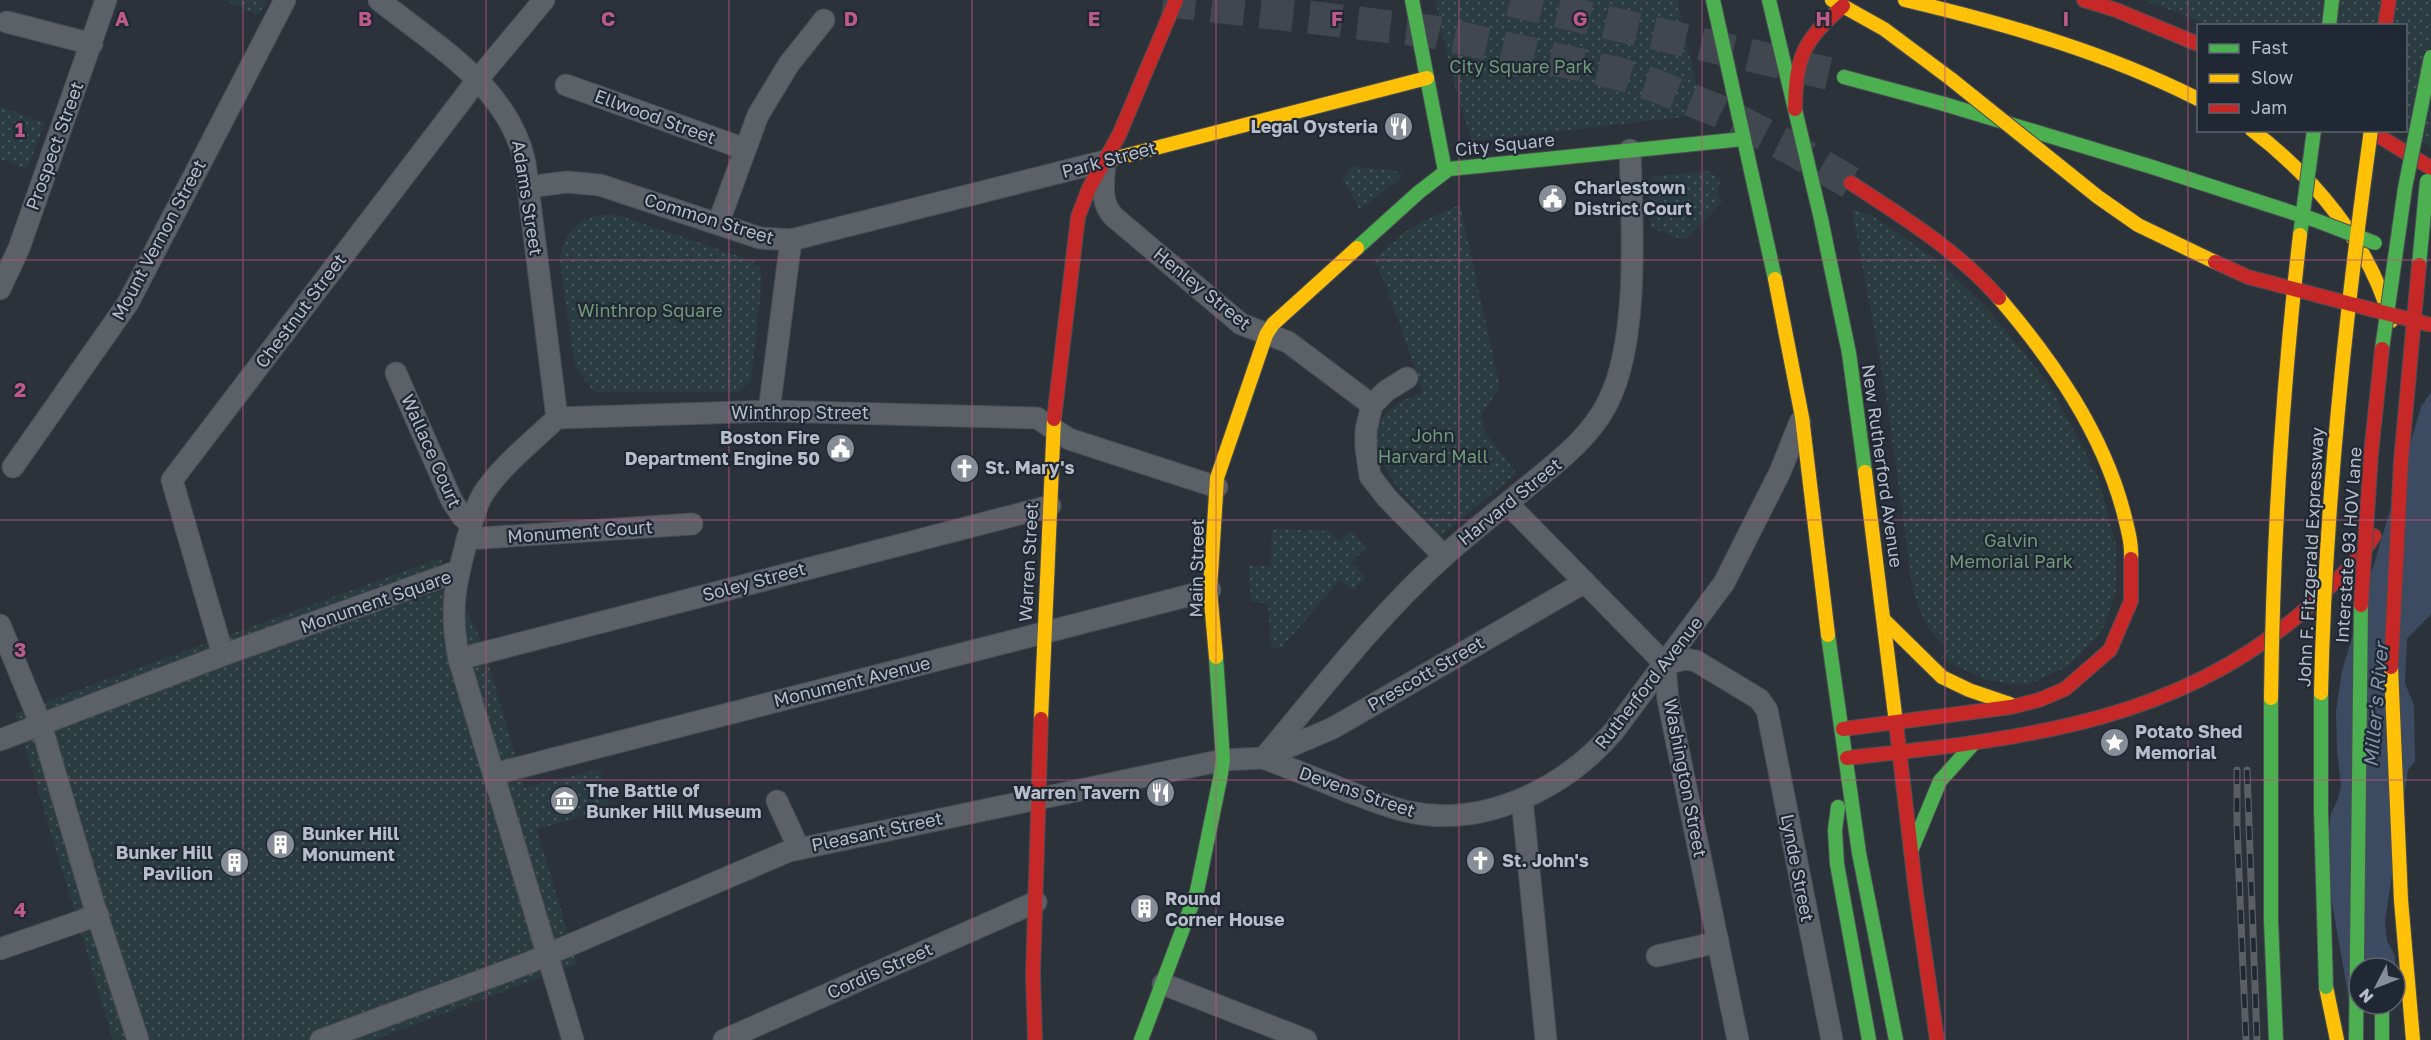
<svg xmlns="http://www.w3.org/2000/svg" width="2431" height="1040" viewBox="0 0 2431 1040" font-family="'Golos Text',sans-serif">
<defs>
<pattern id="green-dots" width="8" height="8" patternUnits="userSpaceOnUse" patternTransform="scale(1.5)"><rect width="8" height="8" fill="#2a3c3f"/><path d="M2 2h.1M6 6h.1" fill="none" stroke="#475659" stroke-width="1.8" stroke-linecap="round"/></pattern>
</defs>
<rect width="100%" height="100%" fill="#2c3239"/>
<!-- green -->
<g fill="url(#green-dots)">
<polygon points="225,0 267,0 258,15"/>
<polygon points="1435,0 1677,0 1699,97 1696,112 1684,117 1472,141 1452,76"/>
<polygon points="2144,0 2431,0 2431,147 2405,131 2406,26 2209,25"/>
<polygon points="0,106 45,123 27,169 0,159"/>
<polygon points="1352,166 1402,172 1400,178 1360,210 1342,179"/>
<polygon points="1709,171 1720,180 1717,195 1723,201 1687,238 1679,238 1651,228 1648,184 1651,179 1656,176"/>
<path d="M 1460,205 L 1500,387 L 1481,416 L 1485,432 L 1515,471 L 1515,475 L 1441,536 C 1415,506 1341,442 1397,404 C 1405,399 1414,396 1423,393 L 1384,280 L 1374,260 L 1402,234 L 1427,219 Z"/>
<path d="M 1852,209 L 1873,216 L 1940,262 L 1989,310 L 2049,384 L 2098,477 L 2116,546 L 2116,592 L 2101,633 L 2068,666 L 2030,684 L 2011,684 L 1983,679 L 1941,658 L 1947,649 C 1929,633 1920,614 1913,591 L 1885,388 Z"/>
<path d="M 615,214 L 753,261 L 760,269 L 762,279 L 751,381 L 739,392 L 594,392 L 575,367 L 560,263 C 561,230 583,213 615,214 Z"/>
<polygon points="1272,529 1329,531 1339,541 1350,531 1367,547 1351,562 1366,577 1353,591 1340,580 1281,648 1271,649 1268,603 1251,602 1249,566 1270,566"/>
<polygon points="440,558 482,642 525,788 600,769 610,809 537,829 577,964 373,1040 113,1040 15,713"/>
</g>
<!-- water -->
<polygon fill="#3c4b61" points="2431,392 2431,614 2407,639 2405,683 2414,705 2415,761 2408,770 2385,921 2387,941 2395,955 2395,968 2359,968 2356,1040 2325,863 2331,813 2338,799 2341,786 2337,750 2336,711 2342,671 2421,407"/>
<g fill="none" stroke-linecap="round" stroke-linejoin="round">
<!-- highway-tunnel -->
<g stroke="#41474f" stroke-width="33" stroke-dasharray="33 16" stroke-linecap="butt">
<polyline points="1163,0 1434,32 1616,73 1651,84 1721,112 1787,146 1851,183"/>
<polyline points="1510,0 1844,77"/>
</g>
<defs>
<g id="street">
<path d="M 379,0 C 436,46 509,87 525,163 L 557,418"/>
<polyline points="7,22 92,44"/>
<polyline points="566,85 745,149"/>
<path d="M 528,187 L 567,182 L 600,185 L 760,238 L 791,240 L 1105,161 C 1104,181 1099,202 1114,217 L 1241,324 L 1288,342 L 1372,405"/>
<polyline points="718,224 758,115 789,64 824,20"/>
<polyline points="0,289 19,248 106,0"/>
<polyline points="396,373 452,501 462,516 471,525"/>
<polyline points="1407,378 1386,391 1372,405 1366,430 1366,448 1370,476 1387,498 1444,556"/>
<polyline points="769,411 791,240"/>
<polyline points="13,467 128,303 285,0"/>
<polyline points="1508,504 1665,664 1668,700 1738,1040"/>
<polyline points="467,539 692,524"/>
<polyline points="0,625 41,725 94,905 138,1040"/>
<polyline points="223,655 172,480 478,79 544,0"/>
<polyline points="459,659 1050,506"/>
<polyline points="1665,664 1685,659 1696,661 1759,699 1767,710 1832,1040"/>
<polyline points="0,740 223,655 458,571"/>
<path d="M 1268,753 C 1324,686 1378,616 1443,557 C 1474,529 1507,504 1538,478 C 1565,456 1592,434 1608,402 C 1640,339 1632,220 1630,150"/>
<path d="M 1263,758 C 1292,769 1320,780 1349,792 C 1369,799 1389,808 1410,812 C 1485,828 1565,788 1614,731 L 1724,583 L 1780,472 L 1800,422"/>
<polyline points="494,774 1210,590"/>
<polyline points="1522,799 1546,1040"/>
<polyline points="777,801 799,849"/>
<polyline points="0,949 98,915"/>
<polyline points="1657,956 1718,942"/>
<polyline points="1163,984 1306,1040"/>
<polyline points="321,1040 528,963 789,851 1223,760 1263,758 1333,728 1585,582"/>
<path d="M 573,1040 L 459,659 C 449,612 455,583 468,537 C 472,523 475,507 483,494 C 502,465 532,442 557,418 L 769,411 L 1037,418 L 1069,439 L 1217,487"/>
<polyline points="724,1040 1036,902"/>
</g>
<g id="fast">
<polyline points="1412,0 1445,171"/>
<polyline points="1713,0 1775,279"/>
<polyline points="1769,0 1821,219 1849,353 1865,472"/>
<polyline points="2329,26 2332,0"/>
<polyline points="1844,77 1944,104 2152,167"/>
<polyline points="1357,248 1419,192 1449,169 1743,139"/>
<polyline points="1828,635 1859,853 1896,1040"/>
<polyline points="2271,698 2271,921 2276,1040"/>
<polyline points="1838,807 1835,830 1837,864 1869,1040"/>
<polyline points="1911,851 1940,781 1974,743"/>
<polyline points="2382,1004 2382,1040"/>
<polyline points="1141,1040 1197,891 1220,779 1223,760 1216,657"/>
</g>
<g id="slow">
<polyline points="1832,0 1884,29 1951,79"/>
<path d="M 1905,0 C 2006,24 2105,52 2198,99"/>
<path d="M 2252,130 C 2315,178 2369,243 2391,321"/>
<polyline points="1105,161 1427,78"/>
<polyline points="1775,279 1802,417 1828,635"/>
<path d="M 1999,298 C 2053,361 2103,433 2124,514 C 2128,530 2132,544 2131,559"/>
<polyline points="1865,472 1896,723"/>
<polyline points="1884,620 1942,677 1969,690 2010,704"/>
<polyline points="1216,657 1210,590 1217,478 1266,335 1273,324 1357,248"/>
<polyline points="2391,667 2401,900 2413,1040"/>
<polyline points="1041,719 1054,419"/>
<polyline points="2326,987 2337,1040"/>
</g>
<g id="jam">
<polyline points="2084,0 2116,10 2198,44"/>
<polyline points="2385,26 2389,0"/>
<path d="M 1795,109 C 1796,56 1803,41 1843,6"/>
<polyline points="2369,130 2431,168"/>
<path d="M 1851,183 C 1903,217 1958,251 1999,298"/>
<polyline points="1054,419 1078,217 1089,188 1119,135 1176,0"/>
<polyline points="1896,723 1916,893 1937,1040"/>
<polyline points="1843,729 2011,707 2039,700 2065,689 2110,650 2131,601 2131,559"/>
<path d="M 1847,758 C 2015,739 2178,725 2309,606 C 2333,584 2357,563 2374,536"/>
<polyline points="1035,1040 1033,974 1041,719"/>
</g>
</defs>
<!-- street casing -->
<use href="#street" stroke="#4a4e54" stroke-width="23"/>
<!-- fast casing -->
<use href="#fast" stroke="#4a4e54" stroke-width="16"/>
<!-- slow casing -->
<use href="#slow" stroke="#4a4e54" stroke-width="16"/>
<!-- jam casing -->
<use href="#jam" stroke="#4a4e54" stroke-width="16"/>
<!-- street -->
<use href="#street" stroke="#5c6067" stroke-width="21"/>
<!-- fast -->
<use href="#fast" stroke="#4caf50" stroke-width="14"/>
<!-- slow -->
<use href="#slow" stroke="#ffc107" stroke-width="14"/>
<!-- jam -->
<use href="#jam" stroke="#c62828" stroke-width="14"/>
<defs>
<g id="rail">
<polyline points="2237,770 2237,826 2246,1040"/>
<polyline points="2247,770 2257,1040"/>
</g>
</defs>
<!-- rail casing -->
<use href="#rail" stroke="#5b5f64" stroke-width="7"/>
<!-- rail -->
<use href="#rail" stroke="#202833" stroke-width="4.5" stroke-dasharray="14" stroke-linecap="butt"/>
<defs>
<g id="fast-bridge">
<polyline points="2152,167 2315,220 2375,243"/>
<polyline points="2300,235 2314,130"/>
<polyline points="2419,265 2427,181"/>
<polyline points="2382,349 2405,188 2431,57"/>
<polyline points="2321,693 2321,810 2326,987"/>
<polyline points="2356,1040 2361,605"/>
</g>
<g id="slow-bridge">
<polyline points="1951,79 2098,197 2138,225 2215,262"/>
<path d="M 2321,693 C 2325,505 2345,317 2371,130"/>
<path d="M 2271,698 C 2273,543 2282,389 2300,235"/>
</g>
<g id="jam-bridge">
<polyline points="2215,262 2248,277 2431,325"/>
<polyline points="2361,605 2371,454 2382,349"/>
<polyline points="2391,667 2401,461 2419,265"/>
</g>
</defs>
<!-- fast-bridge casing -->
<use href="#fast-bridge" stroke="#494e55" stroke-width="16" stroke-linecap="butt"/>
<!-- slow-bridge casing -->
<use href="#slow-bridge" stroke="#494e55" stroke-width="16" stroke-linecap="butt"/>
<!-- jam-bridge casing -->
<use href="#jam-bridge" stroke="#494e55" stroke-width="16" stroke-linecap="butt"/>
<!-- fast-bridge -->
<use href="#fast-bridge" stroke="#4caf50" stroke-width="14"/>
<!-- slow-bridge -->
<use href="#slow-bridge" stroke="#ffc107" stroke-width="14"/>
<!-- jam-bridge -->
<use href="#jam-bridge" stroke="#c62828" stroke-width="14"/>
</g>
<!-- grid -->
<path fill="none" stroke="#be5a87" stroke-width="1.5" stroke-opacity="0.55" d="M 243,0 L 243,1040M 486,0 L 486,1040M 729,0 L 729,1040M 972,0 L 972,1040M 1216,0 L 1216,1040M 1459,0 L 1459,1040M 1702,0 L 1702,1040M 1945,0 L 1945,1040M 2188,0 L 2188,1040M 0,260 L 2431,260M 0,520 L 2431,520M 0,780 L 2431,780"/>
<!-- icons -->
<defs>
<symbol id="restaurant-disc" viewBox="-11 -11 22 22"><circle r="9.5" fill="#868d97" stroke="#202833"/><path d="M-5-6h1v4h1v-4h1v4h1v-4h1v5L-1.5 .5V6h-2V.5L-5-1ZM5-6V6H3V1.5H1.5Q1.5-4 5-6Z" fill="#fff"/></symbol>
<symbol id="civic-disc" viewBox="-11 -11 22 22"><circle r="9.5" fill="#868d97" stroke="#202833"/><path d="M-.6-6.5H3V-4.5H.6V-3L4-1V1h2V6H-6V1h2V-1L-.6-3ZM-1.2 2.5V6h2.4V2.5Z" fill="#fff"/></symbol>
<symbol id="church-disc" viewBox="-11 -11 22 22"><circle r="9.5" fill="#868d97" stroke="#202833"/><path d="M-1.2-6h2.4v3.5h3.3v2.4h-3.3V6h-2.4V-.1h-3.3v-2.4h3.3Z" fill="#fff"/></symbol>
<symbol id="sight-disc" viewBox="-11 -11 22 22"><circle r="9.5" fill="#868d97" stroke="#202833"/><path d="M0-6L1.8-2.2L6-1.7L2.9 1.2L3.7 5.4L0 3.3L-3.7 5.4L-2.9 1.2L-6-1.7L-1.8-2.2Z" fill="#fff"/></symbol>
<symbol id="museum-disc" viewBox="-11 -11 22 22"><circle r="9.5" fill="#868d97" stroke="#202833"/><path d="M0-6L6-3V-2H-6V-3ZM-5-1h2V3h-2ZM-1-1h2V3h-2ZM3-1h2V3H3ZM-6 4H6V6H-6Z" fill="#fff"/></symbol>
<symbol id="building-disc" viewBox="-11 -11 22 22"><circle r="9.5" fill="#868d97" stroke="#202833"/><path d="M-4-6H4V6H1V3H-1V6H-4ZM-2.5-4.3h1.7v1.8h-1.7ZM.8-4.3h1.7v1.8H.8ZM-2.5-1h1.7V.8h-1.7ZM.8-1h1.7V.8H.8Z" fill="#fff"/></symbol>
</defs>
<g fill-rule="evenodd">
<use href="#restaurant-disc" x="1382" y="110" width="33" height="33"/>
<use href="#civic-disc" x="1536" y="182" width="33" height="33"/>
<use href="#civic-disc" x="824" y="432" width="33" height="33"/>
<use href="#church-disc" x="948" y="452" width="33" height="33"/>
<use href="#sight-disc" x="2098" y="726" width="33" height="33"/>
<use href="#restaurant-disc" x="1144" y="776" width="33" height="33"/>
<use href="#museum-disc" x="548" y="784" width="33" height="33"/>
<use href="#building-disc" x="264" y="828" width="33" height="33"/>
<use href="#church-disc" x="1464" y="844" width="33" height="33"/>
<use href="#building-disc" x="218" y="846" width="33" height="33"/>
<use href="#building-disc" x="1128" y="892" width="33" height="33"/>
</g>
<g text-anchor="middle" stroke-width="4.5" stroke-linejoin="round" paint-order="stroke">
<!-- park labels -->
<g font-size="18" fill="#70987a" stroke="#202833">
<text x="1521" y="73">City Square Park</text>
<text x="650" y="317">Winthrop Square</text>
<text x="1433" y="442">John<tspan x="1433" dy="21">Harvard Mall</tspan></text>
<text x="2011" y="547">Galvin<tspan x="2011" dy="21">Memorial Park</tspan></text>
</g>
<!-- street labels -->
<g font-size="18" fill="#b7bec9" stroke="#202833">
<text transform="translate(655 117) rotate(20)" y="6">Ellwood Street</text>
<text transform="translate(1505 145) rotate(-6)" y="6">City Square</text>
<text transform="translate(55 146) rotate(-70)" y="6">Prospect Street</text>
<text transform="translate(1109 160) rotate(-15)" y="6">Park Street</text>
<text transform="translate(527 198) rotate(81)" y="6">Adams Street</text>
<text transform="translate(709 219) rotate(17)" y="6">Common Street</text>
<text transform="translate(159 240) rotate(-62)" y="6">Mount Vernon Street</text>
<text transform="translate(1202 289) rotate(39)" y="6">Henley Street</text>
<text transform="translate(301 311) rotate(-53)" y="6">Chestnut Street</text>
<text x="800" y="419">Winthrop Street</text>
<text transform="translate(431 451) rotate(66)" y="6">Wallace Court</text>
<text transform="translate(1882 466) rotate(82)" y="6">New Rutherford Avenue</text>
<text transform="translate(1510 502) rotate(-39)" y="6">Harvard Street</text>
<text transform="translate(580 532) rotate(-4)" y="6">Monument Court</text>
<text transform="translate(2349 545) rotate(-86)" y="6">Interstate 93 HOV lane</text>
<text transform="translate(2311 557) rotate(-87)" y="6">John F. Fitzgerald Expressway</text>
<text transform="translate(1029 562) rotate(-87)" y="6">Warren Street</text>
<text transform="translate(1197 568) rotate(-89)" y="6">Main Street</text>
<text transform="translate(754 582) rotate(-15)" y="6">Soley Street</text>
<text transform="translate(376 602) rotate(-19)" y="6">Monument Square</text>
<text transform="translate(1426 674) rotate(-30)" y="6">Prescott Street</text>
<text transform="translate(852 682) rotate(-14)" y="6">Monument Avenue</text>
<text transform="translate(1649 683) rotate(-52)" y="6">Rutherford Avenue</text>
<text transform="translate(1685 778) rotate(79)" y="6">Washington Street</text>
<text transform="translate(1357 792) rotate(19)" y="6">Devens Street</text>
<text transform="translate(877 832) rotate(-12)" y="6">Pleasant Street</text>
<text transform="translate(1797 868) rotate(79)" y="6">Lynde Street</text>
<text transform="translate(880 971) rotate(-24)" y="6">Cordis Street</text>
</g>
<!-- poi labels -->
<g font-size="18" font-weight="bold" fill="#b7bec9" stroke="#202833" text-anchor="start">
<text x="1378" y="133" text-anchor="end">Legal Oysteria</text>
<text x="1574" y="194">Charlestown<tspan x="1574" dy="21">District Court</tspan></text>
<text x="820" y="444" text-anchor="end">Boston Fire<tspan x="820" dy="21">Department Engine 50</tspan></text>
<text x="985" y="474">St. Mary's</text>
<text x="2135" y="738">Potato Shed<tspan x="2135" dy="21">Memorial</tspan></text>
<text x="586" y="797">The Battle of<tspan x="586" dy="21">Bunker Hill Museum</tspan></text>
<text x="1140" y="799" text-anchor="end">Warren Tavern</text>
<text x="302" y="840">Bunker Hill<tspan x="302" dy="21">Monument</tspan></text>
<text x="213" y="859" text-anchor="end">Bunker Hill<tspan x="213" dy="21">Pavilion</tspan></text>
<text x="1502" y="867">St. John's</text>
<text x="1165" y="905">Round<tspan x="1165" dy="21">Corner House</tspan></text>
</g>
<!-- water labels -->
<g font-size="20" font-style="italic" fill="#8194ae" stroke="#202833">
<text transform="translate(2376 705) rotate(-85)" y="7">Miller's River</text>
</g>
</g>
<g font-size="20" text-anchor="middle" font-weight="bold" fill="#be5a87" stroke="#202833" stroke-width="4.5" stroke-linejoin="round" paint-order="stroke">
<text x="122" y="26">A</text>
<text x="365" y="26">B</text>
<text x="608" y="26">C</text>
<text x="851" y="26">D</text>
<text x="1094" y="26">E</text>
<text x="1337" y="26">F</text>
<text x="1580" y="26">G</text>
<text x="1823" y="26">H</text>
<text x="2066" y="26">I</text>
<text x="20" y="137">1</text>
<text x="20" y="397">2</text>
<text x="20" y="657">3</text>
<text x="20" y="917">4</text>
</g>
<!-- legend -->
<rect x="2197" y="24" width="210" height="108" fill="#202833" stroke="#5c646f" stroke-width="1.5"/>
<rect x="2209" y="44" width="30" height="9" fill="#4caf50" stroke="#5c646f" stroke-width="1.5"/>
<text x="2251" y="54" font-size="18" fill="#b7bec9">Fast</text>
<rect x="2209" y="74" width="30" height="9" fill="#ffc107" stroke="#5c646f" stroke-width="1.5"/>
<text x="2251" y="84" font-size="18" fill="#b7bec9">Slow</text>
<rect x="2209" y="104" width="30" height="9" fill="#c62828" stroke="#5c646f" stroke-width="1.5"/>
<text x="2251" y="114" font-size="18" fill="#b7bec9">Jam</text>
<!-- north arrow -->
<g transform="translate(2377 986) rotate(228)"><circle r="28" fill="#202833" stroke="#5c646f" stroke-width="1.5"/>
<path d="M0-4.5L10 22L0 15L-10 22Z" fill="#868d97"/>
<text y="-9" font-size="16" font-weight="bold" text-anchor="middle" fill="#b7bec9">N</text>
</g>
</svg>
